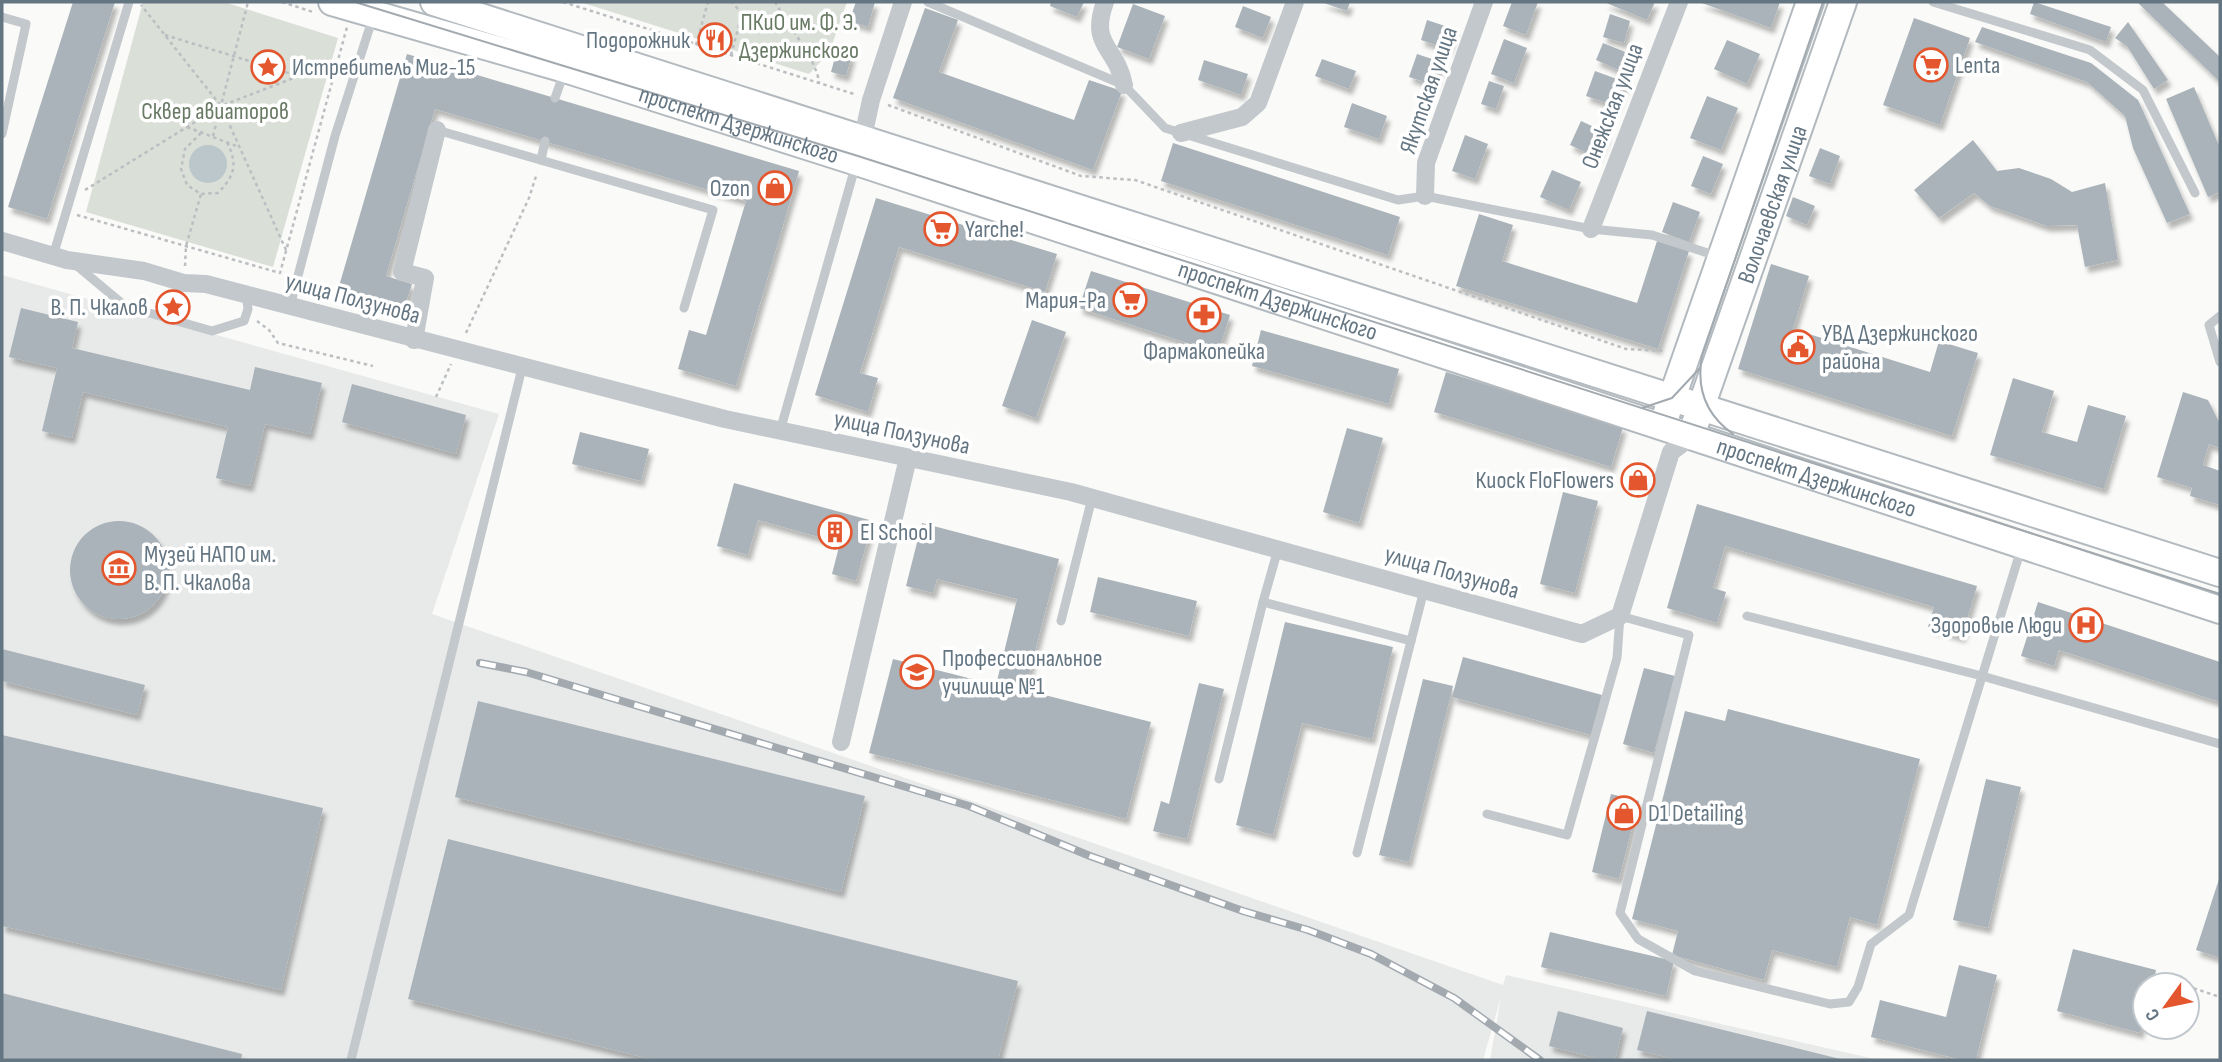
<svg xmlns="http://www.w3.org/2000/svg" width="2222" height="1062" viewBox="0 0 2222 1062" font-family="'Sofia Sans Condensed',sans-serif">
<defs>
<filter id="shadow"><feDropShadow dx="3.5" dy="6" stdDeviation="2" flood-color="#0004"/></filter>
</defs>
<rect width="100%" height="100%" fill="#fafaf8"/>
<!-- built -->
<polygon fill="#e8e9e9" points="2,275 499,414 432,614 1503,985 1506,975 1879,1060 1490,1060 1501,997 1483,1060 2,1060"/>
<!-- green -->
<g fill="#dadfd7">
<polygon points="143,2 224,2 338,38 273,267 86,212"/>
<polygon points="580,2 847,2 829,53 809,74"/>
</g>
<!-- water -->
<circle fill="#bbc7cb" cx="208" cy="164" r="19"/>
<!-- building -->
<g fill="#aab3b9" filter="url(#shadow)">
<polygon points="73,2 115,2 47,219 8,207"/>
<polygon points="856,2 875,2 868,27 849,21"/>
<polygon points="1051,2 1084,2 1077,17 1050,6"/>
<polygon points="1321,2 1350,2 1347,11"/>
<polygon points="1512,2 1538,2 1526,35 1503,26"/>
<polygon points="1604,2 1655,2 1647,20"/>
<polygon points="1699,2 1780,2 1771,28"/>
<polygon points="2034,2 2111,27 2106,42 2030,14"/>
<polygon points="2137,2 2162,2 2220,57 2220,82"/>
<polygon points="1133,4 1165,16 1149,59 1117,47"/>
<polygon points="1243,6 1271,17 1263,38 1235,27"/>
<polygon points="925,8 958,20 939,72 1074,120 1089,80 1122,91 1093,170 893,98"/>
<polygon points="1610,14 1630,21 1624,43 1603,37"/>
<polygon points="1914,18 1970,38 1940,125 1883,105"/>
<polygon points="1427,20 1454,29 1448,49 1421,40"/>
<polygon points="2128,22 2168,80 2154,89 2127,46 2115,38"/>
<polygon points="1982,27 2091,63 2138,100 2190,214 2167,223 2133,148 2125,116 2087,82 1975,42"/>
<polygon points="1504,39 1527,48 1514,83 1491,74"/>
<polygon points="1727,40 1760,54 1747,84 1714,69"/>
<polygon points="1603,43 1633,55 1625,73 1596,60"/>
<polygon points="837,50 852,55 846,76 831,72"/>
<polygon points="407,54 799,171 736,386 678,369 689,330 706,335 746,201 435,109 386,276 412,284 403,312 337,293"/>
<polygon points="1417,54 1441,62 1434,85 1409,77"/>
<polygon points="1322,59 1356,71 1349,89 1315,76"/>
<polygon points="1204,60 1248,74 1241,95 1198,80"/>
<polygon points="1595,71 1625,82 1616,106 1586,96"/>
<polygon points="1489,81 1504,86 1496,109 1481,104"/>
<polygon points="2194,87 2220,148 2220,192 2208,197 2166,99"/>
<polygon points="1707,96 1738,108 1721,150 1690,138"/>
<polygon points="1352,103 1387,116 1379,139 1344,127"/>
<polygon points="1581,121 1607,133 1596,157 1570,145"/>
<polygon points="1465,135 1488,144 1475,179 1452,171"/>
<polygon points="1973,140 1997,171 2019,168 2051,179 2072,192 2105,183 2118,260 2085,267 2077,225 2047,226 1990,206 1974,193 1939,218 1914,190"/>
<polygon points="1173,143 1400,217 1388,255 1161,181"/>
<polygon points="1820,148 1840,156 1830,184 1809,176"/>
<polygon points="1703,156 1723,164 1711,194 1691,186"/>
<polygon points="1552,170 1581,182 1569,210 1540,197"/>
<polygon points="1793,197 1815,206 1807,225 1786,216"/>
<polygon points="876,198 1057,254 1045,292 899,247 860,373 878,378 868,412 815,395"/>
<polygon points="1673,202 1700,212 1689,242 1662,232"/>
<polygon points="1479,214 1513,225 1502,261 1637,303 1657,241 1689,251 1658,349 1456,286"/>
<polygon points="1771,264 1809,276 1793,329 1930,372 1939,341 1978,353 1952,436 1738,369"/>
<polygon points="1091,271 1230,315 1218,353 1079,308"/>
<polygon points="21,308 78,322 72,348 250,390 255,367 322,383 310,434 265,424 250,486 216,478 228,427 83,392 72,438 42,431 57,368 9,357"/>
<polygon points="1032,320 1066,332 1036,418 1002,406"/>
<polygon points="1261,330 1399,369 1389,404 1252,366"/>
<polygon points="1446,372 1623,427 1611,467 1434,412"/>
<polygon points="2013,378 2054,391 2042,432 2077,442 2088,405 2126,416 2104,489 1990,455"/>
<polygon points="352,384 466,415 456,454 342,422"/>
<polygon points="2183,392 2208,400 2220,424 2220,448 2209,444 2203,465 2220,471 2220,505 2190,496 2192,488 2157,477"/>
<polygon points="1347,428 1383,438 1359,523 1323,512"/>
<polygon points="580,432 649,449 641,481 572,464"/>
<polygon points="734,483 873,521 856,581 832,574 840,543 758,520 748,555 717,546"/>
<polygon points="1563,492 1598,501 1575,593 1540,584"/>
<polygon points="1697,504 1977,586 1962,637 1928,627 1934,607 1725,546 1713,588 1726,592 1717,623 1667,608"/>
<circle cx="119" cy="570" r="49"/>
<polygon points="922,523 1059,559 1025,690 1151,722 1126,819 869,753 893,659 996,685 1017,599 937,579 933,593 906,586"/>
<polygon points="1098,577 1197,601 1189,636 1090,612"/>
<polygon points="2038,602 2220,662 2220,702 2059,650 2054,666 2021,656"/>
<polygon points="1285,622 1393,647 1372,739 1302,723 1273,835 1236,825"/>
<polygon points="2,649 145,685 137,715 2,681"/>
<polygon points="1463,657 1602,695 1591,735 1452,697"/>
<polygon points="1644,668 1675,676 1654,753 1623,744"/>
<polygon points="1423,679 1453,686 1409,862 1379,855"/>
<polygon points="1199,683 1224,689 1187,839 1153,831 1161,801 1169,804"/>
<polygon points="478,701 865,796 841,892 455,797"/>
<polygon points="1728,709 1920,759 1877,925 1850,917 1837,967 1772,950 1764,980 1672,955 1678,931 1632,919 1685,711 1725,721"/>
<polygon points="2,735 323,808 281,990 2,926"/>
<polygon points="1986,779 2021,787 1988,928 1953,920"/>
<polygon points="1611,794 1639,801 1619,879 1592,872"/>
<polygon points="448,839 1018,981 998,1060 654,1060 408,999"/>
<polygon points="2220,876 2220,958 2196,950"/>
<polygon points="1550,932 1674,961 1666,996 1541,967"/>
<polygon points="2073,949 2156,970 2153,985 2145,985 2145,1015 2140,1033 2057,1011"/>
<polygon points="1959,965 1997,975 1976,1060 1962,1060 1871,1037 1880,1000 1946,1017"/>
<polygon points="2,993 242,1054 241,1060 2,1060"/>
<polygon points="1558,1011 1623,1028 1615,1060 1603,1060 1549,1046"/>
<polygon points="1647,1011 1840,1059 1840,1060 1678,1060 1637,1050"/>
</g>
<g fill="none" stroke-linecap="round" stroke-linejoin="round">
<defs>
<g id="secondary">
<path id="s1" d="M 332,2 L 565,69 L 857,162 L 2220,610"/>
<polyline points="434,2 2220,573"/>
<polyline points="1666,415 1810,2"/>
<path id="s2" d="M 1695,424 L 1843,2"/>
</g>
</defs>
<!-- secondary casing -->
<use href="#secondary" stroke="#b3babf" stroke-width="30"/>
<!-- path -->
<g stroke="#bbbfc2" stroke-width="2.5" stroke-dasharray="3.5 3.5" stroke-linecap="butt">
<polyline points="282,2 313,12"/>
<polyline points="563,2 854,94"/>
<path d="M 775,2 C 788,25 816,59 819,82"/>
<polyline points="165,35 298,76"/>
<polyline points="696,45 708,2"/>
<polyline points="731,55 742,14 732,2"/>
<polyline points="888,105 1081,176 1135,180 1626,349 1665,351"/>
<polyline points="187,127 239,147"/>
<path d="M 201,133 L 185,149 L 181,169 L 187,185 L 201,194 L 218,193 C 235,175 238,165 227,142"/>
<polyline points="213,136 248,2"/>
<polyline points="85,190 221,106 141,5"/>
<polyline points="77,215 280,273 347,27"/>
<polyline points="286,250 221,106 335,62"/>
<polyline points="185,266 186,246 201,194"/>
<polyline points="257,321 269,330 278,343 373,366"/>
<polyline points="466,333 529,198 537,173"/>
<polyline points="436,397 451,364"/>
<polyline points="2187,986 2220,997"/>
</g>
<!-- service -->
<g stroke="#c3c8cc" stroke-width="9">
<polyline points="928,2 1124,85 1165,128 1398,200 1425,196 1591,229 1652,235 1720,257"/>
<polyline points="1933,2 2090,50 2143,90 2195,193"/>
<polyline points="2,17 26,24 2,134"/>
<polyline points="555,98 565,70"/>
<polyline points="437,130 713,210 684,308"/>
<polyline points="541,160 545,141"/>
<polyline points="53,256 129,2"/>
<polyline points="76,265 125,306 212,331 244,321 248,309 246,294"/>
<polyline points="290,306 335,136 373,17"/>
<polyline points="2220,316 2209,325 2220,362"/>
<polyline points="780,431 856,164"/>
<polyline points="1263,602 1278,549"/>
<polyline points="1747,616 1982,676 2220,744"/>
<polyline points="1061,621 1092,498"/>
<polyline points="1219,779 1263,602 1411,641"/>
<polyline points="1487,814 1567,835 1617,658 1620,616 1689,635 1620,913 1638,939 1695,971 1830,1004 1849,1002 1858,987 1871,944 1909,915 2021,549"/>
<polyline points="1357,853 1424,590"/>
<polyline points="351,1060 522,368"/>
</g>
<!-- minor -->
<g stroke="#c3c8cc" stroke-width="18">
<path d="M 1105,2 C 1089,47 1116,45 1124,85"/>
<polyline points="1181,133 1242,117 1258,103 1295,2"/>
<polyline points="863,137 871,100 903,2"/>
<polyline points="1425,196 1426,163 1484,2"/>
<polyline points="1591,229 1679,2"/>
<polyline points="2,241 67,260 144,271 184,283 206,284 725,419 1071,492 1582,634 1620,616 1671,452 1692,436"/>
<polyline points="414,340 425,278 402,272 437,130"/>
<polyline points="841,742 908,458"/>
</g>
<!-- secondary -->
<use href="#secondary" stroke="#fff" stroke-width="26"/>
<!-- tram -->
<g stroke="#a2aab0" stroke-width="2">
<polyline points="355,2 858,156 2220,594"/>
<polyline points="1642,408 1672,398 1700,368"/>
<path d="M 1733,434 C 1706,415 1696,389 1702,356 L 1823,2"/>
</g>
<defs>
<polyline id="rail" points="480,663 526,672 969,806 1090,856 1243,911 1308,930 1371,954 1454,998 1540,1060"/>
</defs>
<!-- rail casing -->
<use href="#rail" stroke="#a2aab0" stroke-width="8"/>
<!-- rail -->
<use href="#rail" stroke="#fff" stroke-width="5" stroke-dasharray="16" stroke-linecap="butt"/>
</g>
<!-- icons -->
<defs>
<symbol id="restaurant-ring" viewBox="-11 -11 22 22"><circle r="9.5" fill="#fff" stroke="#e4572e" stroke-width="1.5"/><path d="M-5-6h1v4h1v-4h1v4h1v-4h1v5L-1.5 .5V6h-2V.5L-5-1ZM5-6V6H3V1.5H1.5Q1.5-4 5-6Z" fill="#e4572e"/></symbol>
<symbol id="supermarket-ring" viewBox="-11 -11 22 22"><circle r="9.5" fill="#fff" stroke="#e4572e" stroke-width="1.5"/><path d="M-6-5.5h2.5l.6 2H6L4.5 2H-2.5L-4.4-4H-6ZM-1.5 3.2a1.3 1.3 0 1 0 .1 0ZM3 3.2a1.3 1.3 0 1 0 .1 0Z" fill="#e4572e"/></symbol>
<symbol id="sight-ring" viewBox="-11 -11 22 22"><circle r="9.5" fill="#fff" stroke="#e4572e" stroke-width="1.5"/><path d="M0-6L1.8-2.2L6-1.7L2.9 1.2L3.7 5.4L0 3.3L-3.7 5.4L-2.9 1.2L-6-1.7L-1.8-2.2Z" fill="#e4572e"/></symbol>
<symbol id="shop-ring" viewBox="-11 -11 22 22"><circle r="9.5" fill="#fff" stroke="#e4572e" stroke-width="1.5"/><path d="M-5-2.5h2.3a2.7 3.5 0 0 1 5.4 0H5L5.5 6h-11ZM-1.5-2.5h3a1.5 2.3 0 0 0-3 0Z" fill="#e4572e"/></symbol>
<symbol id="pharmacy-ring" viewBox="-11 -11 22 22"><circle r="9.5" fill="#fff" stroke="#e4572e" stroke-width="1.5"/><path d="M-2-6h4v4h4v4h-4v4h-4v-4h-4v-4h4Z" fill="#e4572e"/></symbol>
<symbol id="civic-ring" viewBox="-11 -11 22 22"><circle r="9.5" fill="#fff" stroke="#e4572e" stroke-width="1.5"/><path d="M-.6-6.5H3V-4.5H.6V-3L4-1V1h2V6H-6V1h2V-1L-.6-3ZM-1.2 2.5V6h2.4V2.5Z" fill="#e4572e"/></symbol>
<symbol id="building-ring" viewBox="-11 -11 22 22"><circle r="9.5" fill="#fff" stroke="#e4572e" stroke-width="1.5"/><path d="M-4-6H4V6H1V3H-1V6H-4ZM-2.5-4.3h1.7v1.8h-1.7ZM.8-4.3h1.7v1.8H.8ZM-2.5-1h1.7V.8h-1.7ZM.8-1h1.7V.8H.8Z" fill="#e4572e"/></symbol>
<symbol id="museum-ring" viewBox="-11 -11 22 22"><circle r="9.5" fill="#fff" stroke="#e4572e" stroke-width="1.5"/><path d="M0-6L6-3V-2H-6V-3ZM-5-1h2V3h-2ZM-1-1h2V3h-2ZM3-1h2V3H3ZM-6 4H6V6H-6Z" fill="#e4572e"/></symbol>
<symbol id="hospital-ring" viewBox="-11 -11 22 22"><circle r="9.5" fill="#fff" stroke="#e4572e" stroke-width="1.5"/><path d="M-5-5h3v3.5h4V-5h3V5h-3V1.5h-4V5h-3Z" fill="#e4572e"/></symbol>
<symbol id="university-ring" viewBox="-11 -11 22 22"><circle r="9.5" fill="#fff" stroke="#e4572e" stroke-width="1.5"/><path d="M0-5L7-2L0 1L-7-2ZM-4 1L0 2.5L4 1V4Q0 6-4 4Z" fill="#e4572e"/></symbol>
</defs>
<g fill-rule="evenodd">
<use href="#restaurant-ring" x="696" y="21" width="38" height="38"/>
<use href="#supermarket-ring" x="1912" y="46" width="38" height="38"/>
<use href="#sight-ring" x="249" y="48" width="38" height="38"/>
<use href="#shop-ring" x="756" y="169" width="38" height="38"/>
<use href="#supermarket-ring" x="922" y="210" width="38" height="38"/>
<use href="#supermarket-ring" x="1111" y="281" width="38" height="38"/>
<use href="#sight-ring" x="154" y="288" width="38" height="38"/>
<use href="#pharmacy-ring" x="1185" y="296" width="38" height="38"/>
<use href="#civic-ring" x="1779" y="328" width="38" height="38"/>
<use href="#shop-ring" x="1619" y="461" width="38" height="38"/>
<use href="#building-ring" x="816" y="513" width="38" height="38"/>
<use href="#museum-ring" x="100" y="549" width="38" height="38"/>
<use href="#hospital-ring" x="2067" y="606" width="38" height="38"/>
<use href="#university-ring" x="898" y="653" width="38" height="38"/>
<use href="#shop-ring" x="1605" y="794" width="38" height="38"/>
</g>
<g text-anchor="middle" stroke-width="7" stroke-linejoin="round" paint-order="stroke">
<!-- park labels -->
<g font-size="24" fill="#687a64" stroke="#fff">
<text x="799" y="30">ПКиО им. Ф. Э.<tspan x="799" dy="28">Дзержинского</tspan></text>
<text x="215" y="119">Сквер авиаторов</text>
</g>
<!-- poi labels -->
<g font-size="24" fill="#657683" stroke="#fff" text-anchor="start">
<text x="690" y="48" text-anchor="end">Подорожник</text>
<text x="1955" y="73">Lenta</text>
<text x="292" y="75">Истребитель Миг-15</text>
<text x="750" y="196" text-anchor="end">Ozon</text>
<text x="965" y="237">Yarche!</text>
<text x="1106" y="308" text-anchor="end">Мария-Ра</text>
<text x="148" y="315" text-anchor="end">В. П. Чкалов</text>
<text x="1822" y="341">УВД Дзержинского<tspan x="1822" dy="28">района</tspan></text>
<text x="1204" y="359" text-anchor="middle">Фармакопейка</text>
<text x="1614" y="488" text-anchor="end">Киоск FloFlowers</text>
<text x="860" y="540">El School</text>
<text x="144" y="562">Музей НАПО им.<tspan x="144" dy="28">В. П. Чкалова</tspan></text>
<text x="2062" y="633" text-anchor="end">Здоровые Люди</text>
<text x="942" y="666">Профессиональное<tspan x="942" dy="28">училище №1</tspan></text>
<text x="1648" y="821">D1 Detailing</text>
</g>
<!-- street labels -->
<g font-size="24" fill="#657683" stroke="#fff">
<text transform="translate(1428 90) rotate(-71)" y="8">Якутская улица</text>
<text transform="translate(1612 106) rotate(-69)" y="8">Онежская улица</text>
<text dy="8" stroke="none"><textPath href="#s1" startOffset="425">проспект Дзержинского</textPath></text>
<text dy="8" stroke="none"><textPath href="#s2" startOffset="233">Волочаевская улица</textPath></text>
<text transform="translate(353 298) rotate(15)" y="8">улица Ползунова</text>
<text dy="8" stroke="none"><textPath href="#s1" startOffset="992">проспект Дзержинского</textPath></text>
<text transform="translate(902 432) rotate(12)" y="8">улица Ползунова</text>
<text dy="8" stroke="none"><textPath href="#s1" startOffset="1559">проспект Дзержинского</textPath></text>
<text transform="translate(1452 572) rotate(16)" y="8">улица Ползунова</text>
</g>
</g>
<!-- border -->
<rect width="2222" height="1062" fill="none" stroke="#657683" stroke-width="7"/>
<!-- north arrow -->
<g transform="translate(2166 1006) rotate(237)"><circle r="33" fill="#ffffff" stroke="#c1c8cd" stroke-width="2"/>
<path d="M0-5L12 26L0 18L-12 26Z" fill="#e4572e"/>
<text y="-10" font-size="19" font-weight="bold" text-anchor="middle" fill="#657683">С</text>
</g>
</svg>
